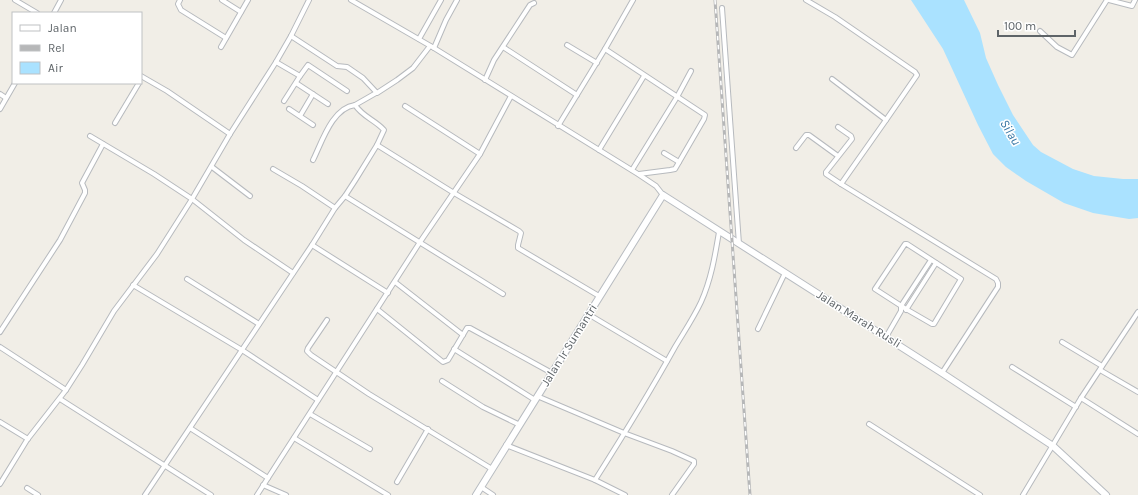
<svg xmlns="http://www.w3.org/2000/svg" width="1138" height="495" viewBox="0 0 1138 495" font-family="Karla,sans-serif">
<rect width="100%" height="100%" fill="#f1eee7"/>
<!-- water -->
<polygon fill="#aae2ff" points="911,0 964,0 980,33 986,58 998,85 1013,115 1033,145 1041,152 1073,169 1094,176 1123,179 1138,179 1138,218 1129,219 1093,213 1064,203 1026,181 1006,167 993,154 978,125 943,49"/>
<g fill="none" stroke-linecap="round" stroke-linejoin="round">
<defs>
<g id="minor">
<polyline points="15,0 37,13"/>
<polyline points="180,0 178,4 181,10 226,38"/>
<polyline points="222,0 241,12"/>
<polyline points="351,0 434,48 638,174 656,186 663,195"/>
<polyline points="806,0 835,17 915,72 917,75 886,120 841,184 996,279 998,283 998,287 942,373"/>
<polyline points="1109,0 1132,6 1135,0"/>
<polyline points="722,8 739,244"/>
<polyline points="54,13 61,0"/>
<polyline points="1040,31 1057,47 1072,55 1107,0"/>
<polyline points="291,36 337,66 347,67 363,78 377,93 397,80 413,68 430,46"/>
<polyline points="419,39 441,0"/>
<polyline points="567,45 597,63"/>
<polyline points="221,47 248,0"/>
<polyline points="503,47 577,95"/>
<polyline points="434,48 446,20 457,0"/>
<polyline points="605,49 705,115 704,119 675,169 670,170 639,174"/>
<polyline points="276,62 300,76"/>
<polyline points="141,76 167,91 230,134"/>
<polyline points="832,79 886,120"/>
<polyline points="485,80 494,60 530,5 534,3"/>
<polyline points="296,83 328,104"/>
<polyline points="0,94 6,98"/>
<polyline points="284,101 300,76 308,65 347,91"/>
<polyline points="355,105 376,93"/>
<polyline points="405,106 480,154"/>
<polyline points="0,109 15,83"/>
<polyline points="289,109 313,125"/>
<polyline points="300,116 313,94"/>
<polyline points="115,123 139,83"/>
<polyline points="558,126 605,49 633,0"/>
<polyline points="838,127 851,136 852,139 826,172 826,174 841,184"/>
<polyline points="90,136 154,174 192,199 244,240 293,273"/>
<polyline points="796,148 806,135 809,135 838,156"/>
<polyline points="599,150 644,76"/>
<polyline points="664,153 679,162"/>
<path d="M 313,160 C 322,142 332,108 355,105 C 363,117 375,120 384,130 L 377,145"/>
<polyline points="212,167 250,196"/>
<polyline points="273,169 302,186 335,208"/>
<polyline points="632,170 677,97 691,71"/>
<polyline points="345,196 503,294"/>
<polygon points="905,244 907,244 961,279 934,324 932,324 906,309 875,289"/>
<polyline points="312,245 388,293"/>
<polyline points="187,279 259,324"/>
<polyline points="395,282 463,335"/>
<polyline points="133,285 242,350 318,400"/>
<polyline points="377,309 443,362 448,360 467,328 470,328 552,373"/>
<polyline points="906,310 936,263"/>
<polyline points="588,314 667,361"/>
<polyline points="327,320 308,348 307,351 311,355 369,394 492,469"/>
<polyline points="758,329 785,273"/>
<polyline points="0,332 60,240 85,193 85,190 82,183 103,144"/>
<polyline points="886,337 901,311 901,306 931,260"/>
<polyline points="1062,342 1102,366"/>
<polyline points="0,347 66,390"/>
<polyline points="454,349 535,400"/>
<polyline points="1012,367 1076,407"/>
<polyline points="1100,370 1138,392"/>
<polyline points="442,381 483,407 520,425"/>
<polyline points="537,396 624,433 672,451 694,461 694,464 672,495"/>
<polyline points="1081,398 1138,434"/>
<polyline points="60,399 211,495"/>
<polyline points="310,414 370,449"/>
<polyline points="0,422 28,439"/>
<polyline points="869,424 980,495"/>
<polyline points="190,428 268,478"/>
<polyline points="294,438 388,495"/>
<polyline points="506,445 595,480 625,495"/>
<path d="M 595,480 C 623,436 650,392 675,347 C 684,332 694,317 701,302 C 711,280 715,256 719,232"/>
<polyline points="397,482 428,429"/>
<polyline points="0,484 27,440 66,390 82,365 114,311 157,254 192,199 230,134 276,62 291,36 309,0"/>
<polyline points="263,485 286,495"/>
<polyline points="481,487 493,495"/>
<polyline points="27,488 38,495"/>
<polyline points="145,495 312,245 335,208 345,196 356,179 377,145 454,193 519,231 521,233 518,245 518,248 599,296"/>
<polyline points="257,495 420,242 480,154 511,96"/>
<polyline points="1023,495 1081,398 1138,312"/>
</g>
<polyline id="secondary" points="476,495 663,195 942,373 1053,446 1106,495"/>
</defs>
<!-- minor casing -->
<use href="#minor" stroke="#b7babe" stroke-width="6"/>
<!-- secondary casing -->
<use href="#secondary" stroke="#b8bcc1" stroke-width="8"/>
<!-- minor -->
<use href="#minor" stroke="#fff" stroke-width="4"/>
<!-- secondary -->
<use href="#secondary" stroke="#fff" stroke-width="6"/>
<defs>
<polyline id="rail" points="715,0 750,495"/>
</defs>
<!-- rail casing -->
<use href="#rail" stroke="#b6b7b8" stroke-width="3"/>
<!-- rail -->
<use href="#rail" stroke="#fff" stroke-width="1.5" stroke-dasharray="4.5" stroke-linecap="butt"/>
</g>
<g text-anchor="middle" stroke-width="3" stroke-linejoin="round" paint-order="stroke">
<!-- street labels -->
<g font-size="12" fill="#5e6468" stroke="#fff">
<text transform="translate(859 319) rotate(32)" y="4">Jalan Marah Rusli</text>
<text transform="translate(569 345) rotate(-58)" y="4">Jalan Ir Sumantri</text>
</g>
<!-- water labels -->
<g font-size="13" font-style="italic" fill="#3a78a5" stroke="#fff">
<text transform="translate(1011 132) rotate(59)" y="5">Silau</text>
</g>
</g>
<!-- legend -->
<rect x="12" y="12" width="130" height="72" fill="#ffffff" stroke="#bfc1c3"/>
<rect x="20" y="25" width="20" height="6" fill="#ffffff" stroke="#bfc1c3"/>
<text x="48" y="32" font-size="12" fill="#5e6468">Jalan</text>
<rect x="20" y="45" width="20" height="6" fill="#b6b7b8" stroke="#bfc1c3"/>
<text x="48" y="52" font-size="12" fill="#5e6468">Rel</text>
<rect x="20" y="62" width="20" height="12" fill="#aae2ff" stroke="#bfc1c3"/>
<text x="48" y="72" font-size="12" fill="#5e6468">Air</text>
<!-- scale -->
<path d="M998 30v6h77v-6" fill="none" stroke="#5e6468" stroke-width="2"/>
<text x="1004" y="30" font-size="12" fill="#5e6468" stroke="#ffffff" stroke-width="3" paint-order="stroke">100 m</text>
</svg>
